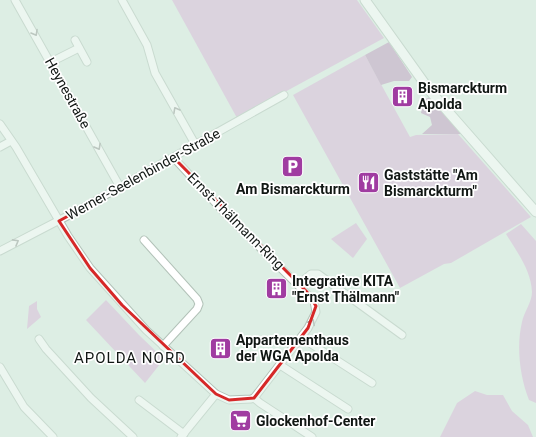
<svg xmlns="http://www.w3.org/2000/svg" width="536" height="437" viewBox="0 0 536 437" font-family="Roboto,sans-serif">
<rect width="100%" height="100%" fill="#ddeee4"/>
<!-- green -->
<g fill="#dab2d8">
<polygon points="172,0 357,0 384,38 237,118"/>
<polygon points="365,55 410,137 416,135 458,134 531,217 451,263 444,264 400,288 293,95"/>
<polygon points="356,223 367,239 353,258 331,239"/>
<path d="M 521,224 L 536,241 L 536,403 L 529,400 C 520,377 516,347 522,322 C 524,312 532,302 532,292 C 531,270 517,252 506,234 Z"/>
<polygon points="106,300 139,335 164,359 145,383 86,320"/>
<polygon points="37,301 37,309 41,317 27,329 29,306"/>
<polygon points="475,391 487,395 503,395 512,411 528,425 533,437 440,437 457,403"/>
</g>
<!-- forest -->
<g fill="#bd95bc">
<polygon points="389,42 412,77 409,81 394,81 381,85 365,55"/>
<polygon points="430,97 461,134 422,134 432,125 430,117 421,113 422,108 420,106 421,101"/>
</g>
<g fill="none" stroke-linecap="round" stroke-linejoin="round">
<defs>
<g id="minor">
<polyline points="15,0 120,187"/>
<polyline points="122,0 147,45 155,73 195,144"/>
<polyline points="75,40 87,62"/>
<polyline points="51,62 79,48"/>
<polyline points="0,124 16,147 68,236 90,268 146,330 216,394 229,400 251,399 254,398 308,328 316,312 314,301 222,210 174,158"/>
<polyline points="0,147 11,141"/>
<polyline points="144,240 197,299 199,304 197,309 163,346"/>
<polyline points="0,251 77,211 284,95"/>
<polyline points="299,284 311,274 318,274 402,335"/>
<polyline points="302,338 372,383"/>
<polyline points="39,339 46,349 91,398 133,437"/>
<polyline points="280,365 348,409"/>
<polyline points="0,367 24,407 53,437"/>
<polyline points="254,398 260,403 312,437"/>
<polyline points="139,400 184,434"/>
<polyline points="181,437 216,394"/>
</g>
<polyline id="major" points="365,0 430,91 536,212"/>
</defs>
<!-- minor casing -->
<use href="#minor" stroke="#b2c2b8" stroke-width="9"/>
<!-- major casing -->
<use href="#major" stroke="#b2c2b8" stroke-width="11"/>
<!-- minor -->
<use href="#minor" stroke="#fff" stroke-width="7"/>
<!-- major -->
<use href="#major" stroke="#fff" stroke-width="9"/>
</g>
<!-- one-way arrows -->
<defs><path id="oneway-chevron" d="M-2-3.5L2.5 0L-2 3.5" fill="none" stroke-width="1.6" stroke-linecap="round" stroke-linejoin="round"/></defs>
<g stroke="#949795">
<use href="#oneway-chevron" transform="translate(35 33) rotate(60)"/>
<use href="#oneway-chevron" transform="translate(176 110) rotate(-119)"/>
<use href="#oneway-chevron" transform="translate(98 147) rotate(61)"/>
<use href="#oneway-chevron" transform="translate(16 242) rotate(-29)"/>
<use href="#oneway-chevron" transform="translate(312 322) rotate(-63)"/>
</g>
<!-- marked area -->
<path d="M0 0H536V437H0ZM 174,158 L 307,292 L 316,306 L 308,328 L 254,398 L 229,400 L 216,394 L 122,305 L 90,268 L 59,221 Z" fill="#ddeee4" fill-opacity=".55" fill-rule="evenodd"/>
<path fill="none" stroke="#d62828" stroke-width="3" stroke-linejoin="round" d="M 174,158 L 307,292 L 316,306 L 308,328 L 254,398 L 229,400 L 216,394 L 122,305 L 90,268 L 59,221 Z"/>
<!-- icons -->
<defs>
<symbol id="building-square" viewBox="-11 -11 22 22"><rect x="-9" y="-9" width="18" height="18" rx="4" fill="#a03ca1" stroke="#fff"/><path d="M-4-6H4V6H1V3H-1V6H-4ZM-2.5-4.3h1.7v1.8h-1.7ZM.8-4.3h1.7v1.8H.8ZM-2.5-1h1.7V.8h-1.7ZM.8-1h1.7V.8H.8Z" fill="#fff"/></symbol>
<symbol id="parking-square" viewBox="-11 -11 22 22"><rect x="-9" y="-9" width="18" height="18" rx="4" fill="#a03ca1" stroke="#fff"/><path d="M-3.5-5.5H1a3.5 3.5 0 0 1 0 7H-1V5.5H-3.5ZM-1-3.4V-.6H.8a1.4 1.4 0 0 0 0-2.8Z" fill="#fff"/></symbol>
<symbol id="restaurant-square" viewBox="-11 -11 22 22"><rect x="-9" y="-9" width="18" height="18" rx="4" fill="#a03ca1" stroke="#fff"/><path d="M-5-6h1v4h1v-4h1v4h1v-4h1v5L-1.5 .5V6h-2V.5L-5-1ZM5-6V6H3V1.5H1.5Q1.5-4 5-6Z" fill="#fff"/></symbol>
<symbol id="supermarket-square" viewBox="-11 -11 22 22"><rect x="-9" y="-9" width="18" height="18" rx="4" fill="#a03ca1" stroke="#fff"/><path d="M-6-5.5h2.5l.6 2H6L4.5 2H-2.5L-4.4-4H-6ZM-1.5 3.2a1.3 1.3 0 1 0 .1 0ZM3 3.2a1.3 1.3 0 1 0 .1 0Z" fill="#fff"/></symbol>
</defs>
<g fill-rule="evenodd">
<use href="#building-square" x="390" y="84" width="25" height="25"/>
<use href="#parking-square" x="280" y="154" width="25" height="25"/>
<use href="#restaurant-square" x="356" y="170" width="25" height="25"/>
<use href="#building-square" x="264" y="276" width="25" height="25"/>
<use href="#building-square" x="208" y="336" width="25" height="25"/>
<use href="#supermarket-square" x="228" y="408" width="25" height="25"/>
</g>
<g text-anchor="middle" stroke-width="3.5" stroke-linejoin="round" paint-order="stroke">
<!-- poi labels -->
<g font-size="14" font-weight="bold" fill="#111714" stroke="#fff" text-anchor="start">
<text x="418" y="93">Bismarckturm<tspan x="418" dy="16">Apolda</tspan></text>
<text x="384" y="180">Gaststätte "Am<tspan x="384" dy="16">Bismarckturm"</tspan></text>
<text x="293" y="194" text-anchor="middle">Am Bismarckturm</text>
<text x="292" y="286">Integrative KITA<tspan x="292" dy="16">"Ernst Thälmann"</tspan></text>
<text x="236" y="345">Appartementhaus<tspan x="236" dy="16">der WGA Apolda</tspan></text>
<text x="256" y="426">Glockenhof-Center</text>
</g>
<!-- street labels -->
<g font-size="14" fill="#111714" stroke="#fff">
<text transform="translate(68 93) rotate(61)" y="5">Heynestraße</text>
<text transform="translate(143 174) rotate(-29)" y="5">Werner-Seelenbinder-Straße</text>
<text transform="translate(236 221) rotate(45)" y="5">Ernst-Thälmann-Ring</text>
</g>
<!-- neighbourhood labels -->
<g font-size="15" letter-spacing="1" fill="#111714" stroke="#fff">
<text x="130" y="363">APOLDA NORD</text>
</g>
</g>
</svg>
